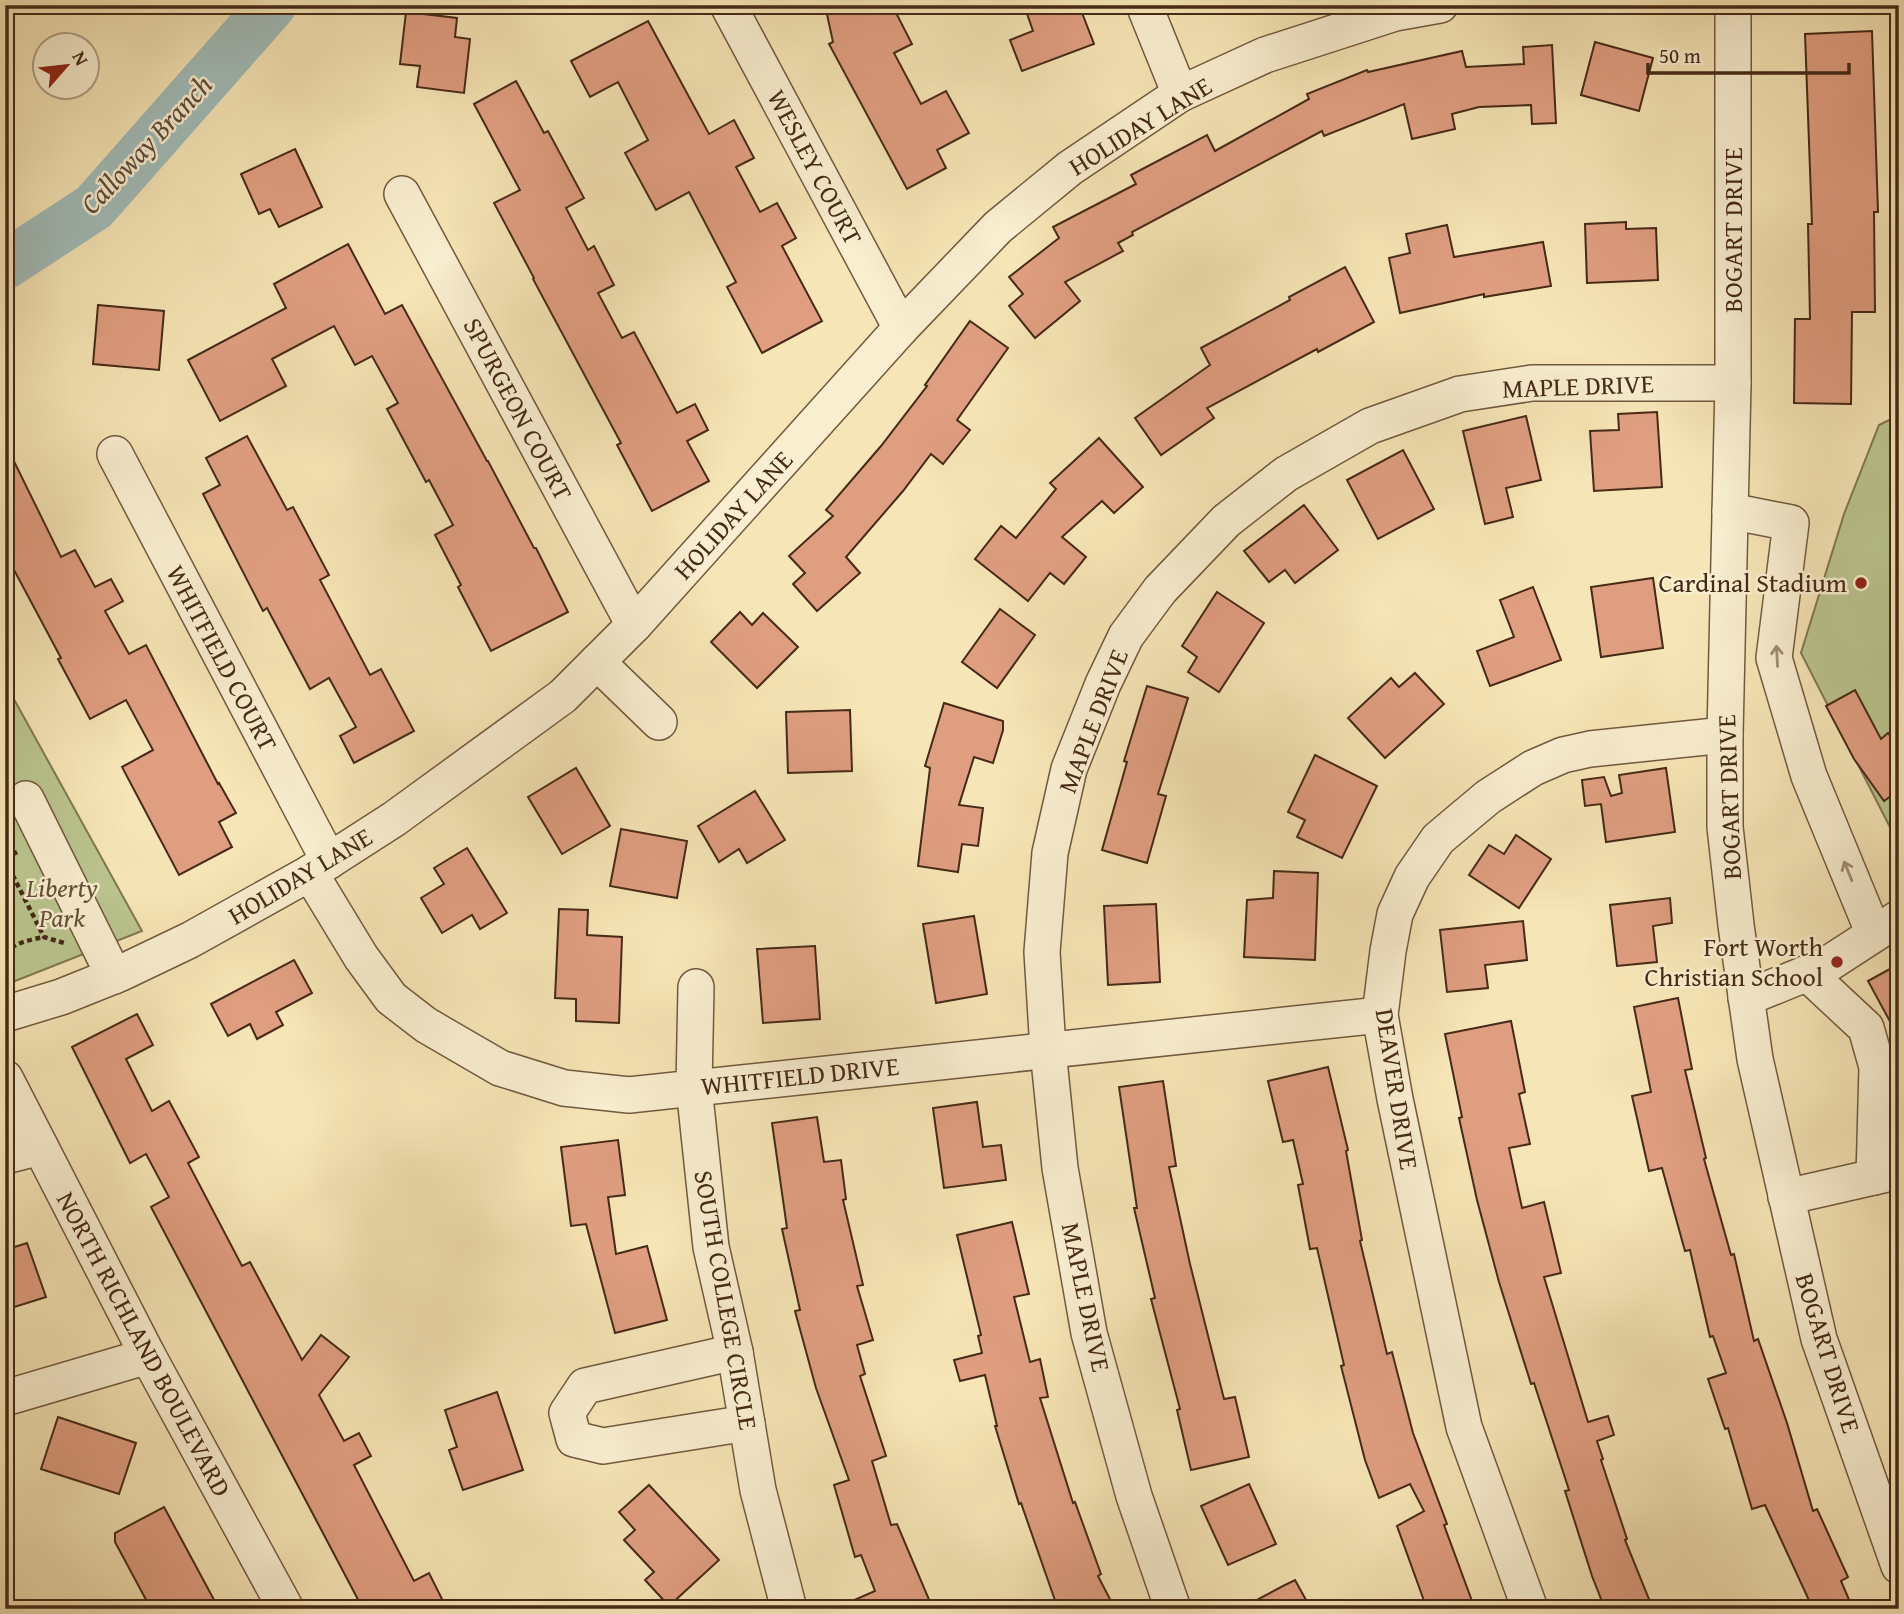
<svg xmlns="http://www.w3.org/2000/svg" width="1904" height="1614" viewBox="0 0 1904 1614" font-family="'Gentium Book Plus',serif">
<rect width="100%" height="100%" fill="#f6e5b6"/>
<filter id="stains"><feTurbulence type="fractalNoise" baseFrequency=".00286" numOctaves="4"/><feColorMatrix values="0 0 0 0 .2 0 0 0 0 .09 0 0 0 0 .02 0 0 0 .5 -.17"/></filter>
<radialGradient id="worn" r=".72"><stop offset=".6" stop-color="#630" stop-opacity="0"/><stop offset="1" stop-color="#630" stop-opacity=".3"/></radialGradient>
<!-- green -->
<g fill="#bbc58f" stroke="#807853" stroke-width="2">
<polygon points="1899,415 1899,836 1894,835 1801,653 1844,514 1879,425"/>
<polygon points="5,683 142,931 5,985"/>
</g>
<g fill="none" stroke-linecap="round" stroke-linejoin="round">
<!-- river -->
<polyline stroke="#a1bcb9" stroke-width="49" points="5,265 94,207 272,5"/>
</g>
<!-- building -->
<g fill="#e09e81" stroke="#462a17" stroke-width="2">
<polygon points="825,5 892,5 912,44 894,53 921,104 946,91 969,133 937,150 946,168 907,189 829,44 833,42"/>
<polygon points="1024,5 1079,5 1094,44 1022,71 1010,40 1033,31"/>
<polygon points="406,12 457,18 455,37 470,39 464,93 417,87 420,66 400,64"/>
<polygon points="648,21 709,134 734,120 754,158 736,167 760,212 777,203 796,238 782,246 822,321 762,353 727,287 736,282 689,192 656,210 625,153 648,140 618,82 590,97 571,61"/>
<polygon points="1872,31 1878,212 1874,212 1875,312 1852,312 1851,404 1794,403 1795,319 1810,319 1808,224 1812,224 1805,34"/>
<polygon points="1595,42 1653,58 1639,111 1581,95"/>
<polygon points="1552,45 1556,123 1532,124 1531,105 1479,107 1452,114 1455,129 1412,139 1404,104 1324,136 1322,131 1132,232 1133,235 1118,243 1123,251 1065,282 1080,301 1035,338 1009,306 1023,294 1009,277 1059,238 1053,227 1136,184 1131,175 1207,135 1215,151 1309,99 1307,94 1367,70 1368,72 1462,51 1466,67 1524,64 1523,47"/>
<polygon points="516,81 544,133 548,131 584,198 566,208 588,250 594,246 614,285 598,293 622,338 634,332 677,413 695,404 708,430 687,441 709,481 652,511 617,445 621,443 533,279 534,278 494,203 520,190 474,104"/>
<polygon points="295,149 322,207 279,227 270,209 259,214 241,174"/>
<polygon points="1626,222 1626,229 1656,228 1658,280 1587,283 1585,224"/>
<polygon points="1447,225 1454,257 1543,242 1551,286 1484,297 1484,294 1400,313 1389,258 1410,253 1406,234"/>
<polygon points="348,244 385,314 402,305 487,461 488,461 534,548 536,548 568,612 491,651 458,587 461,585 435,535 453,525 429,480 426,482 387,409 398,403 372,356 355,365 334,326 272,359 286,386 220,421 188,360 286,308 274,284"/>
<polygon points="1345,267 1374,322 1318,352 1317,349 1207,408 1214,418 1161,455 1135,418 1210,365 1201,348 1290,300 1289,297"/>
<polygon points="98,305 164,311 159,370 93,364"/>
<polygon points="970,321 1008,348 957,420 970,430 943,464 931,454 903,491 846,557 860,573 817,611 793,584 805,573 789,556 833,516 826,510 881,446 927,386 925,385"/>
<polygon points="1657,412 1662,487 1594,491 1590,431 1619,430 1618,414"/>
<polygon points="1526,416 1541,480 1506,488 1513,517 1485,524 1463,431"/>
<polygon points="247,436 287,510 293,507 329,575 320,580 370,675 381,669 414,731 354,763 340,736 356,727 329,678 310,689 267,608 263,611 203,494 220,485 206,458"/>
<polygon points="1099,438 1143,487 1114,513 1102,501 1062,537 1086,557 1064,584 1050,573 1028,601 975,559 1001,526 1016,538 1056,489 1050,483"/>
<polygon points="5,443 61,557 75,550 95,587 111,579 123,601 105,611 129,654 146,645 218,784 219,783 236,813 219,822 232,847 179,875 122,767 153,750 126,700 90,719 58,659 61,658 5,553"/>
<polygon points="1403,450 1434,509 1378,539 1347,480"/>
<polygon points="1304,505 1338,550 1295,583 1285,570 1269,582 1244,551"/>
<polygon points="1653,578 1663,648 1601,657 1591,587"/>
<polygon points="1533,587 1561,660 1490,686 1477,651 1514,637 1500,600"/>
<polygon points="1217,592 1264,623 1219,692 1188,672 1197,657 1182,646"/>
<polygon points="1000,609 1035,635 997,688 962,662"/>
<polygon points="740,612 752,625 763,613 798,647 757,688 711,642"/>
<polygon points="1415,673 1444,704 1385,758 1348,718 1391,678 1399,687"/>
<polygon points="1147,686 1188,698 1158,794 1166,796 1147,863 1102,850 1127,762 1124,761"/>
<polygon points="1855,690 1881,739 1888,733 1899,748 1899,790 1884,801 1854,759 1826,706"/>
<polygon points="944,703 1003,721 1003,730 993,763 974,757 959,805 983,808 978,846 962,844 958,872 918,866 930,768 925,766"/>
<polygon points="850,710 852,771 788,773 786,712"/>
<polygon points="1315,755 1377,786 1342,858 1297,837 1305,820 1288,812"/>
<polygon points="576,768 610,826 562,854 528,797"/>
<polygon points="1666,768 1675,832 1606,842 1601,804 1585,806 1582,780 1604,777 1611,796 1622,793 1619,775"/>
<polygon points="755,791 785,840 747,863 739,849 719,862 698,826"/>
<polygon points="621,829 687,841 677,898 610,886"/>
<polygon points="1516,835 1551,859 1519,908 1469,875 1489,845 1504,854"/>
<polygon points="467,848 507,913 480,929 472,915 442,933 421,898 444,884 434,868"/>
<polygon points="1274,871 1318,873 1315,960 1244,957 1247,900 1273,898"/>
<polygon points="1670,898 1672,923 1653,926 1657,962 1617,966 1610,905"/>
<polygon points="1156,904 1160,982 1108,985 1104,906"/>
<polygon points="559,909 588,910 587,935 622,937 619,1023 576,1021 576,999 555,998"/>
<polygon points="974,916 987,994 936,1003 923,924"/>
<polygon points="1523,921 1527,960 1485,965 1488,988 1447,992 1440,930"/>
<polygon points="815,946 820,1019 763,1023 757,949"/>
<polygon points="294,960 312,993 276,1012 283,1025 257,1039 250,1024 228,1036 211,1004"/>
<polygon points="1899,964 1899,1038 1868,981"/>
<polygon points="1678,998 1692,1069 1685,1070 1706,1158 1704,1159 1731,1255 1734,1254 1754,1341 1758,1339 1787,1423 1813,1511 1817,1509 1848,1577 1841,1581 1853,1609 1813,1609 1765,1505 1752,1509 1728,1428 1725,1429 1708,1379 1726,1373 1713,1336 1710,1337 1690,1250 1685,1251 1662,1168 1649,1171 1632,1096 1651,1092 1634,1007"/>
<polygon points="137,1014 153,1045 126,1059 152,1111 169,1101 199,1157 188,1163 242,1266 250,1262 302,1360 321,1335 349,1357 319,1395 344,1441 359,1433 371,1456 354,1465 414,1581 429,1573 447,1609 363,1609 151,1207 169,1197 146,1154 130,1163 72,1047"/>
<polygon points="1511,1021 1525,1092 1519,1094 1530,1144 1509,1148 1522,1208 1544,1202 1561,1273 1544,1277 1588,1422 1608,1416 1614,1435 1597,1441 1603,1459 1601,1460 1627,1539 1625,1540 1653,1609 1605,1609 1592,1576 1565,1491 1569,1490 1534,1383 1531,1384 1499,1282 1477,1200 1459,1118 1462,1117 1445,1034"/>
<polygon points="1328,1067 1348,1150 1346,1151 1362,1240 1360,1241 1387,1354 1392,1352 1413,1433 1447,1524 1444,1525 1472,1601 1451,1609 1427,1609 1397,1526 1424,1511 1410,1484 1379,1498 1365,1460 1341,1366 1344,1365 1317,1248 1310,1249 1298,1185 1303,1184 1293,1140 1283,1142 1268,1081"/>
<polygon points="1163,1081 1176,1166 1169,1167 1190,1264 1224,1399 1235,1397 1249,1457 1191,1470 1177,1410 1180,1409 1151,1299 1155,1298 1134,1208 1137,1208 1119,1087"/>
<polygon points="977,1102 983,1147 1001,1145 1006,1180 944,1188 933,1108"/>
<polygon points="817,1117 824,1162 841,1160 846,1199 843,1200 863,1285 857,1286 873,1340 857,1345 865,1374 860,1376 886,1456 872,1461 891,1525 897,1524 933,1609 834,1609 875,1591 861,1555 855,1557 834,1485 849,1480 816,1388 795,1311 800,1310 782,1229 787,1228 772,1123"/>
<polygon points="618,1140 625,1195 608,1197 616,1254 647,1246 667,1320 615,1333 586,1224 571,1226 561,1147"/>
<polygon points="1012,1222 1029,1294 1014,1297 1030,1362 1040,1359 1048,1397 1040,1398 1073,1503 1075,1502 1101,1574 1098,1576 1115,1609 1058,1609 1021,1503 1019,1504 995,1426 997,1426 985,1375 960,1381 954,1360 982,1353 978,1336 981,1335 957,1235"/>
<polygon points="27,1243 46,1297 5,1310 5,1250"/>
<polygon points="497,1392 523,1470 463,1490 449,1450 457,1447 445,1410"/>
<polygon points="58,1417 136,1443 119,1494 41,1469"/>
<polygon points="1249,1484 1276,1544 1228,1565 1201,1506"/>
<polygon points="649,1485 719,1560 669,1606 645,1580 654,1572 624,1540 635,1530 619,1512"/>
<polygon points="164,1507 219,1609 151,1609 115,1542 115,1533"/>
<polygon points="1295,1580 1311,1609 1240,1609 1283,1586"/>
</g>
<g fill="none" stroke-linecap="round" stroke-linejoin="round">
<defs>
<g id="minor">
<polyline points="1144,5 1180,94"/>
<polyline points="1733,5 1733,383 1725,735 1725,827 1736,925 1755,1059 1819,1339 1899,1566"/>
<polyline points="729,7 901,328"/>
<polyline points="402,194 634,625"/>
<polyline points="115,454 329,861"/>
<polyline points="1730,511 1791,523 1774,658 1809,776 1874,934"/>
<polyline points="597,662 659,722"/>
<polyline points="26,799 114,976"/>
<polyline points="310,873 361,957 391,998 426,1025 500,1068 564,1088 629,1095 1380,1015"/>
<polyline points="1807,973 1866,1028 1877,1067 1874,1177"/>
<polyline points="696,987 694,1087 711,1247 735,1352 758,1490 789,1609"/>
<polyline points="1746,998 1825,966 1899,918"/>
<polyline points="5,1014 61,997 121,973 190,940 310,873 394,819 563,696 634,625 901,328 998,227 1070,168 1180,94 1265,55 1395,13 1440,5"/>
<polyline points="5,1078 148,1356 286,1609"/>
<polyline points="5,1156 40,1147"/>
<polyline points="1786,1197 1896,1172"/>
<polyline points="735,1352 585,1386 567,1413 574,1439 603,1446 747,1423"/>
<polyline points="5,1398 148,1356"/>
<polyline points="1173,1609 1134,1496 1089,1333 1060,1168 1048,1050 1042,952 1050,853 1069,769 1103,684 1126,636 1160,590 1226,521 1286,474 1370,426 1460,394 1532,383 1733,383"/>
<polyline points="1530,1609 1464,1427 1395,1099 1380,1015 1388,951 1395,914 1412,877 1438,839 1488,797 1533,768 1563,755 1590,749 1725,735"/>
</g>
</defs>
<!-- minor casing -->
<use href="#minor" stroke="#72593f" stroke-width="38"/>
<!-- path -->
<g stroke="#462a17" stroke-width="4.5" stroke-dasharray="5 3.5" stroke-linecap="butt">
<polyline points="5,858 19,851"/>
<polyline points="5,860 44,937 64,943"/>
<path d="M 5,953 C 16,942 30,940 44,937"/>
</g>
<!-- minor -->
<use href="#minor" stroke="#f9eed0" stroke-width="35"/>
</g>
<!-- one-way arrows -->
<defs><path id="oneway-shaft" d="M-6 0H5M1.5-3L5.5 0L1.5 3" fill="none" stroke-width="1.6" stroke-linecap="round" stroke-linejoin="round" transform="scale(1.75)"/></defs>
<g stroke="#a08c74">
<use href="#oneway-shaft" transform="translate(1777 656) rotate(-93)"/>
<use href="#oneway-shaft" transform="translate(1848 871) rotate(-112)"/>
</g>
<!-- markers -->
<g fill="#8f2418" stroke="#f9eed0" stroke-width="2.5">
<circle cx="1861" cy="583" r="7"/>
<circle cx="1837" cy="962" r="7"/>
</g>
<g text-anchor="middle" stroke-width="5" stroke-linejoin="round" paint-order="stroke">
<!-- street labels -->
<g font-size="26" fill="#462a17" stroke="#f9eed0">
<text transform="translate(1140 126) rotate(-32)" y="9">HOLIDAY LANE</text>
<text transform="translate(815 167) rotate(62)" y="9">WESLEY COURT</text>
<text transform="translate(1733 230) rotate(-90)" y="9">BOGART DRIVE</text>
<text transform="translate(1578 386) rotate(-2)" y="9">MAPLE DRIVE</text>
<text transform="translate(518 409) rotate(62)" y="9">SPURGEON COURT</text>
<text transform="translate(733 515) rotate(-48)" y="9">HOLIDAY LANE</text>
<text transform="translate(222 658) rotate(62)" y="9">WHITFIELD COURT</text>
<text transform="translate(1093 721) rotate(-69)" y="9">MAPLE DRIVE</text>
<text transform="translate(1729 797) rotate(-92)" y="9">BOGART DRIVE</text>
<text transform="translate(300 876) rotate(-31)" y="9">HOLIDAY LANE</text>
<text transform="translate(800 1076) rotate(-6)" y="9">WHITFIELD DRIVE</text>
<text transform="translate(1397 1089) rotate(81)" y="9">DEAVER DRIVE</text>
<text transform="translate(1086 1297) rotate(78)" y="9">MAPLE DRIVE</text>
<text transform="translate(726 1300) rotate(80)" y="9">SOUTH COLLEGE CIRCLE</text>
<text transform="translate(144 1344) rotate(62)" y="9">NORTH RICHLAND BOULEVARD</text>
<text transform="translate(1828 1353) rotate(73)" y="9">BOGART DRIVE</text>
</g>
<!-- poi labels -->
<g font-size="26" fill="#462a17" stroke="#f9eed0" text-anchor="end">
<text x="1847" y="592">Cardinal Stadium</text>
<text x="1823" y="956">Fort Worth<tspan x="1823" dy="30">Christian School</tspan></text>
</g>
<!-- park labels -->
<g font-size="26" font-style="italic" fill="#635135" stroke="#f9eed0">
<text x="62" y="897">Liberty<tspan x="62" dy="30">Park</tspan></text>
</g>
<!-- water labels -->
<g font-size="28" font-style="italic" fill="#5d4e40" stroke="#f9eed0">
<text transform="translate(146 144) rotate(-47)" y="10">Calloway Branch</text>
</g>
</g>
<!-- margin -->
<rect width="1904" height="1614" fill="none" stroke="#f6e5b6" stroke-width="28"/>
<rect x="7" y="7" width="1890" height="1600" fill="none" stroke="#462a17" stroke-width="3.5"/>
<rect x="14" y="14" width="1876" height="1586" fill="none" stroke="#462a17" stroke-width="2"/>
<!-- north arrow -->
<g transform="translate(66 66) rotate(62)"><circle r="33" fill="#f9eed0" stroke="#b1a086" stroke-width="2"/>
<path d="M0-5L12 26L0 18L-12 26Z" fill="#8f2418"/>
<text y="-10" font-size="19" font-weight="bold" text-anchor="middle" fill="#462a17">N</text>
</g>
<!-- scale -->
<path d="M1648 63v10h201v-10" fill="none" stroke="#462a17" stroke-width="3.5"/>
<text x="1659" y="63" font-size="21" fill="#462a17" stroke="#f9eed0" stroke-width="5" paint-order="stroke">50 m</text>
<rect width="100%" height="100%" filter="url(#stains)"/>
<rect width="100%" height="100%" fill="url(#worn)"/>
</svg>
